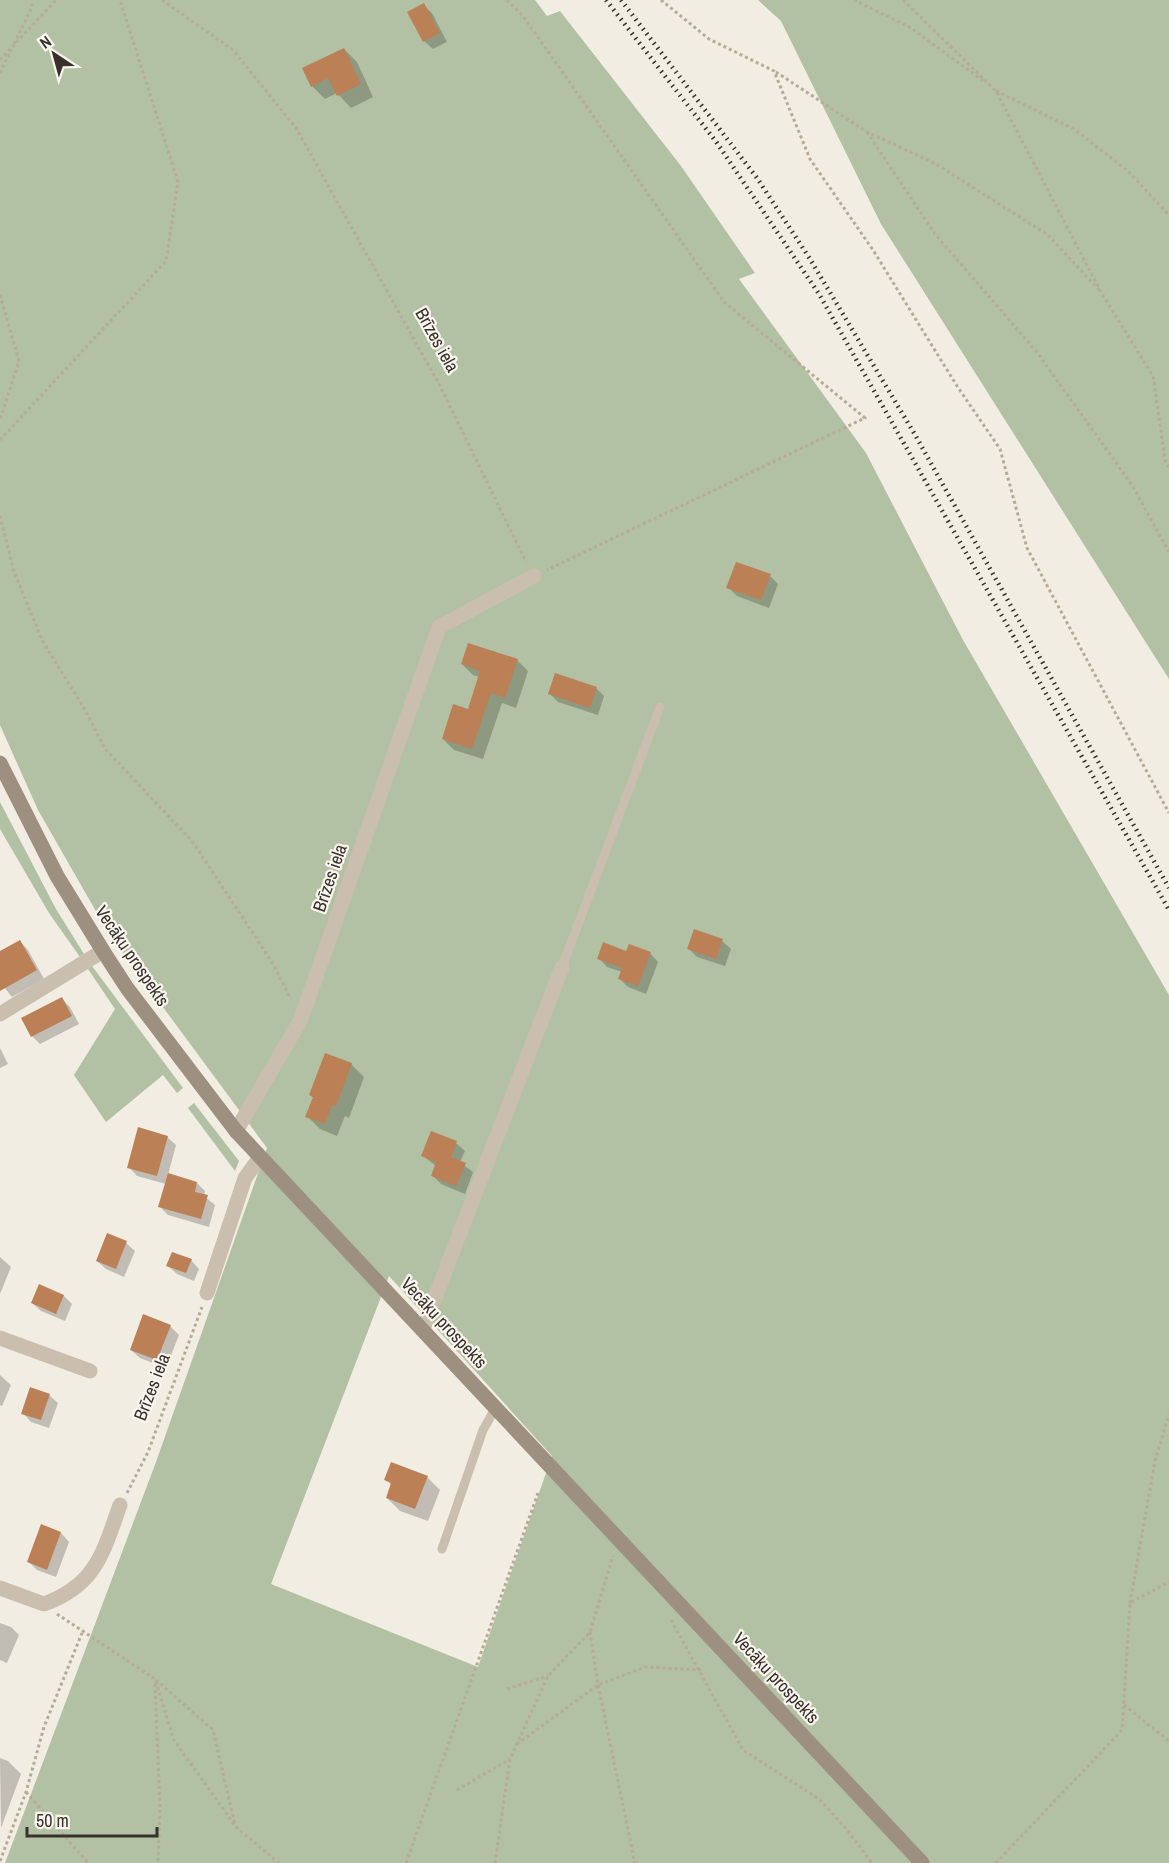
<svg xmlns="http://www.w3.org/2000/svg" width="1169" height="1863" viewBox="0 0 1169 1863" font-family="'Archivo Narrow',sans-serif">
<rect width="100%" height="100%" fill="#f2ede2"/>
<!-- green -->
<g fill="#b2c0a3" fill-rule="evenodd">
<path d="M 0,0 L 535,0 L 547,16 L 560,11 L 681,166 L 755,273 L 739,279 L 866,453 L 963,640 L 1169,995 L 1169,1863 L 5,1863 L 156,1462 L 267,1148 L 109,934 L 38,810 L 0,725 ZM 389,1276 L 552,1456 L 478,1667 L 271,1584 Z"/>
<polygon points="758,0 1169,0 1169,679 881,224 781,21"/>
<polygon points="0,802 56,909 84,954 80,957 49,913 0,829"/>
<polygon points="92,966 183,1088 177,1093 163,1075 106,1122 74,1075 115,1009 88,969"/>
<polygon points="194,1103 239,1161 235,1171 188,1108"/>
</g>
<!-- shadow -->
<g fill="#0003">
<polygon points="423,5 432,13 447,42 433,49 424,41"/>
<polygon points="344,49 357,62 373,97 351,108 337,93 325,99 312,86"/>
<polygon points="770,576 778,584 769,608 737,596 728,587"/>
<polygon points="517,660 528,671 516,708 502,703 483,759 454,750 443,739 469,711 480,677 473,675 462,664"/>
<polygon points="596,688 604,696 598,715 558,702 550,694"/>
<polygon points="695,931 722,941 731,949 725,966 697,957 689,949"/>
<polygon points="20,941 28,950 44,979 12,997 0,982 0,953"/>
<polygon points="627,953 650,953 658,962 646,994 628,987 620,979 622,972 607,967 599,958"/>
<polygon points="62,999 70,1007 79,1024 40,1044 32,1036"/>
<polygon points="0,1048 8,1064 0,1068"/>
<polygon points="351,1064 364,1077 349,1118 345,1116 337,1136 320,1129 307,1116 314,1098 310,1095"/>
<polygon points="167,1137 176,1145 168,1175 197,1183 205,1191 204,1196 215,1205 209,1227 168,1215 160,1207 166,1184 137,1176 129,1167"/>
<polygon points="456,1143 465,1151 460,1162 473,1172 465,1194 441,1184 433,1176 436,1166 423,1156"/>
<polygon points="126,1243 135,1251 124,1277 106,1269 97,1261"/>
<polygon points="0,1257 11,1267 0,1294"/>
<polygon points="191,1260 199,1269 194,1281 177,1274 168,1266"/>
<polygon points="40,1286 64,1296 72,1304 65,1321 41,1311 32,1303"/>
<polygon points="170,1326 179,1335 166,1368 140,1358 131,1350"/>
<polygon points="0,1375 11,1385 2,1406 0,1405"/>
<polygon points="49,1395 58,1403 49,1428 31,1422 23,1413"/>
<polygon points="427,1477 440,1490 428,1521 400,1511 387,1498 392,1486 386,1479"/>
<polygon points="42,1526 61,1533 69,1542 56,1577 37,1570 29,1562"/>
<polygon points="0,1623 11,1627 19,1635 7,1663 0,1660"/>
<polygon points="0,1758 8,1761 21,1774 1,1828"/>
</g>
<!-- building -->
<g fill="#bc8056">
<polygon points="424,3 440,33 423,42 407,12"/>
<polygon points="344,48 361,84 337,96 328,78 311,87 302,68"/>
<polygon points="736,562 771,574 761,600 726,588"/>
<polygon points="468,643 518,659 505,698 491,693 472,749 442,739 453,704 468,709 480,671 461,664"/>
<polygon points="555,673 597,687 590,708 548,694"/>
<polygon points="694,929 723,939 716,959 687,949"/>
<polygon points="20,940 37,970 0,991 0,951"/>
<polygon points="603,942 626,951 629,944 651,952 638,986 618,979 622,968 597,959"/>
<polygon points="62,997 72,1016 31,1037 21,1018"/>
<polygon points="325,1053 352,1063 336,1106 332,1105 325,1124 305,1117 313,1097 309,1095"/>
<polygon points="138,1127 168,1136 157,1176 127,1168"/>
<polygon points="431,1131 457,1141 451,1157 466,1163 456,1186 431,1176 436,1162 421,1156"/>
<polygon points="168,1173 197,1182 195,1192 208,1195 201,1219 158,1207"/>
<polygon points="107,1233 127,1241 116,1269 96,1261"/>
<polygon points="172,1252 192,1259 186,1273 166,1266"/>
<polygon points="39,1284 64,1295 56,1314 31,1303"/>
<polygon points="143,1314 171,1325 157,1360 130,1350"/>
<polygon points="30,1387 50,1394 41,1420 21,1414"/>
<polygon points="391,1462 428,1476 415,1509 386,1498 391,1483 384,1480"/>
<polygon points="41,1524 61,1532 47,1570 27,1562"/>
</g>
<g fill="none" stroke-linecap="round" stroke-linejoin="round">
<!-- path -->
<g stroke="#b6aa99" stroke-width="3" stroke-dasharray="3 3" stroke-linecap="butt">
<polyline points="162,0 233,50 296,128 440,386 526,562"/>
<polyline points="507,0 523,16 724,302 865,418 547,570"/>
<polyline points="661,0 709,39 774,71 810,159 873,250 957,386 1000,449 1027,548 1169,813"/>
<polyline points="854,0 911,28 986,83"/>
<polyline points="903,0 996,91 1102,294 1153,376 1165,460 1169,467"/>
<polyline points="14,44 32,7 32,0"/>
<polyline points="0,60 56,0"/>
<polyline points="776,72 867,132 936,164 1048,235 1099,290"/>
<polyline points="0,73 11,50"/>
<polyline points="996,91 1074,129 1128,171 1169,215"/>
<polyline points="867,132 935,234 1036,351 1132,485 1169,552"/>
<polyline points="0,295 19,361 0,420"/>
<polyline points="0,440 166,261 178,182 120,0"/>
<polyline points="0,516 14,572 43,642 84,708 105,749 192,841 272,962 291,999"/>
<polyline points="127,1493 148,1452 202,1307"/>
<polyline points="1130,1603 1155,1461 1169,1414"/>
<polyline points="57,1614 155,1679 174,1740 236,1827 279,1863"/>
<polyline points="671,1620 743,1750 819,1799 844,1826 872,1863"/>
<polyline points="590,1632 598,1685 635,1863"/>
<polyline points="156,1680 213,1730 235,1825"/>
<polyline points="155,1684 160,1807 158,1863"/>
<polyline points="507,1689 548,1676"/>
<polyline points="1124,1705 1169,1741"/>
<polyline points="517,1744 598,1685 645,1667 701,1670"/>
<polyline points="457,1790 510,1759"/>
<polyline points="26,1792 88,1863"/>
<polyline points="0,1861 26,1792 44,1727 82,1633"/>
<polyline points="406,1863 538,1493"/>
<polyline points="495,1863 510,1759 548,1676 590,1632 613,1556"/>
<polyline points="996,1863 1122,1730 1130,1603 1169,1582"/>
</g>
<!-- lane -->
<g stroke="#cabfaf" stroke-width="9">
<polyline points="562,967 660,707"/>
<polyline points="442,1549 483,1430 496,1407"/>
</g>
<!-- street -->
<g stroke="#cabfaf" stroke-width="15">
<polyline points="0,1014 103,951"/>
<polyline points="236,1131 301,1019 439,627 534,576"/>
<polyline points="207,1293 245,1178 260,1157"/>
<polyline points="423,1329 562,967"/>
<polyline points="0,1338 90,1371"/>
<path d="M 0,1588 L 44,1604 C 96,1585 103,1553 120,1505"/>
</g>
<!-- secondary -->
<polyline stroke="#9d9080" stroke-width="15" points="0,763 57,876 103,951 127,988 236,1131 922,1863"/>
<!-- rail -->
<g stroke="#39322c" stroke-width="4.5" stroke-dasharray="1.5 4.5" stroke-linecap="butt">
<polyline points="606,0 717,143 819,294 1169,910"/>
<polyline points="621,0 757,178 810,259 914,433 1169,888"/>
</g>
</g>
<g text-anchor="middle" stroke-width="4.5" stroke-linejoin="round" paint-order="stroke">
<!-- street labels -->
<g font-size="18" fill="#39322c" stroke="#faf6ef">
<text transform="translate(437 340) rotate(61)" y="6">Brīzes iela</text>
<text transform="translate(330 878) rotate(-71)" y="6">Brīzes iela</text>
<text transform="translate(132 956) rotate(56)" y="6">Vecāķu prospekts</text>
<text transform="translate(444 1323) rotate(47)" y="6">Vecāķu prospekts</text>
<text transform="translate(152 1387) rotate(-69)" y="6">Brīzes iela</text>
<text transform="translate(776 1678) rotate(47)" y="6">Vecāķu prospekts</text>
</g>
</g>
<!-- north arrow -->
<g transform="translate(54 54) rotate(324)" stroke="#faf6ef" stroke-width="4.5" paint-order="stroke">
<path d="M0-4.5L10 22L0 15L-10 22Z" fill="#39322c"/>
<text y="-9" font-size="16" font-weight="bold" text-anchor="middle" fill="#39322c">N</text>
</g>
<!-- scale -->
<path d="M27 1827v9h130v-9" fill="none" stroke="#39322c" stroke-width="3"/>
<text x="36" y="1827" font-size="18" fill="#39322c" stroke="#faf6ef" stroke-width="4.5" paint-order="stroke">50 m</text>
</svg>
